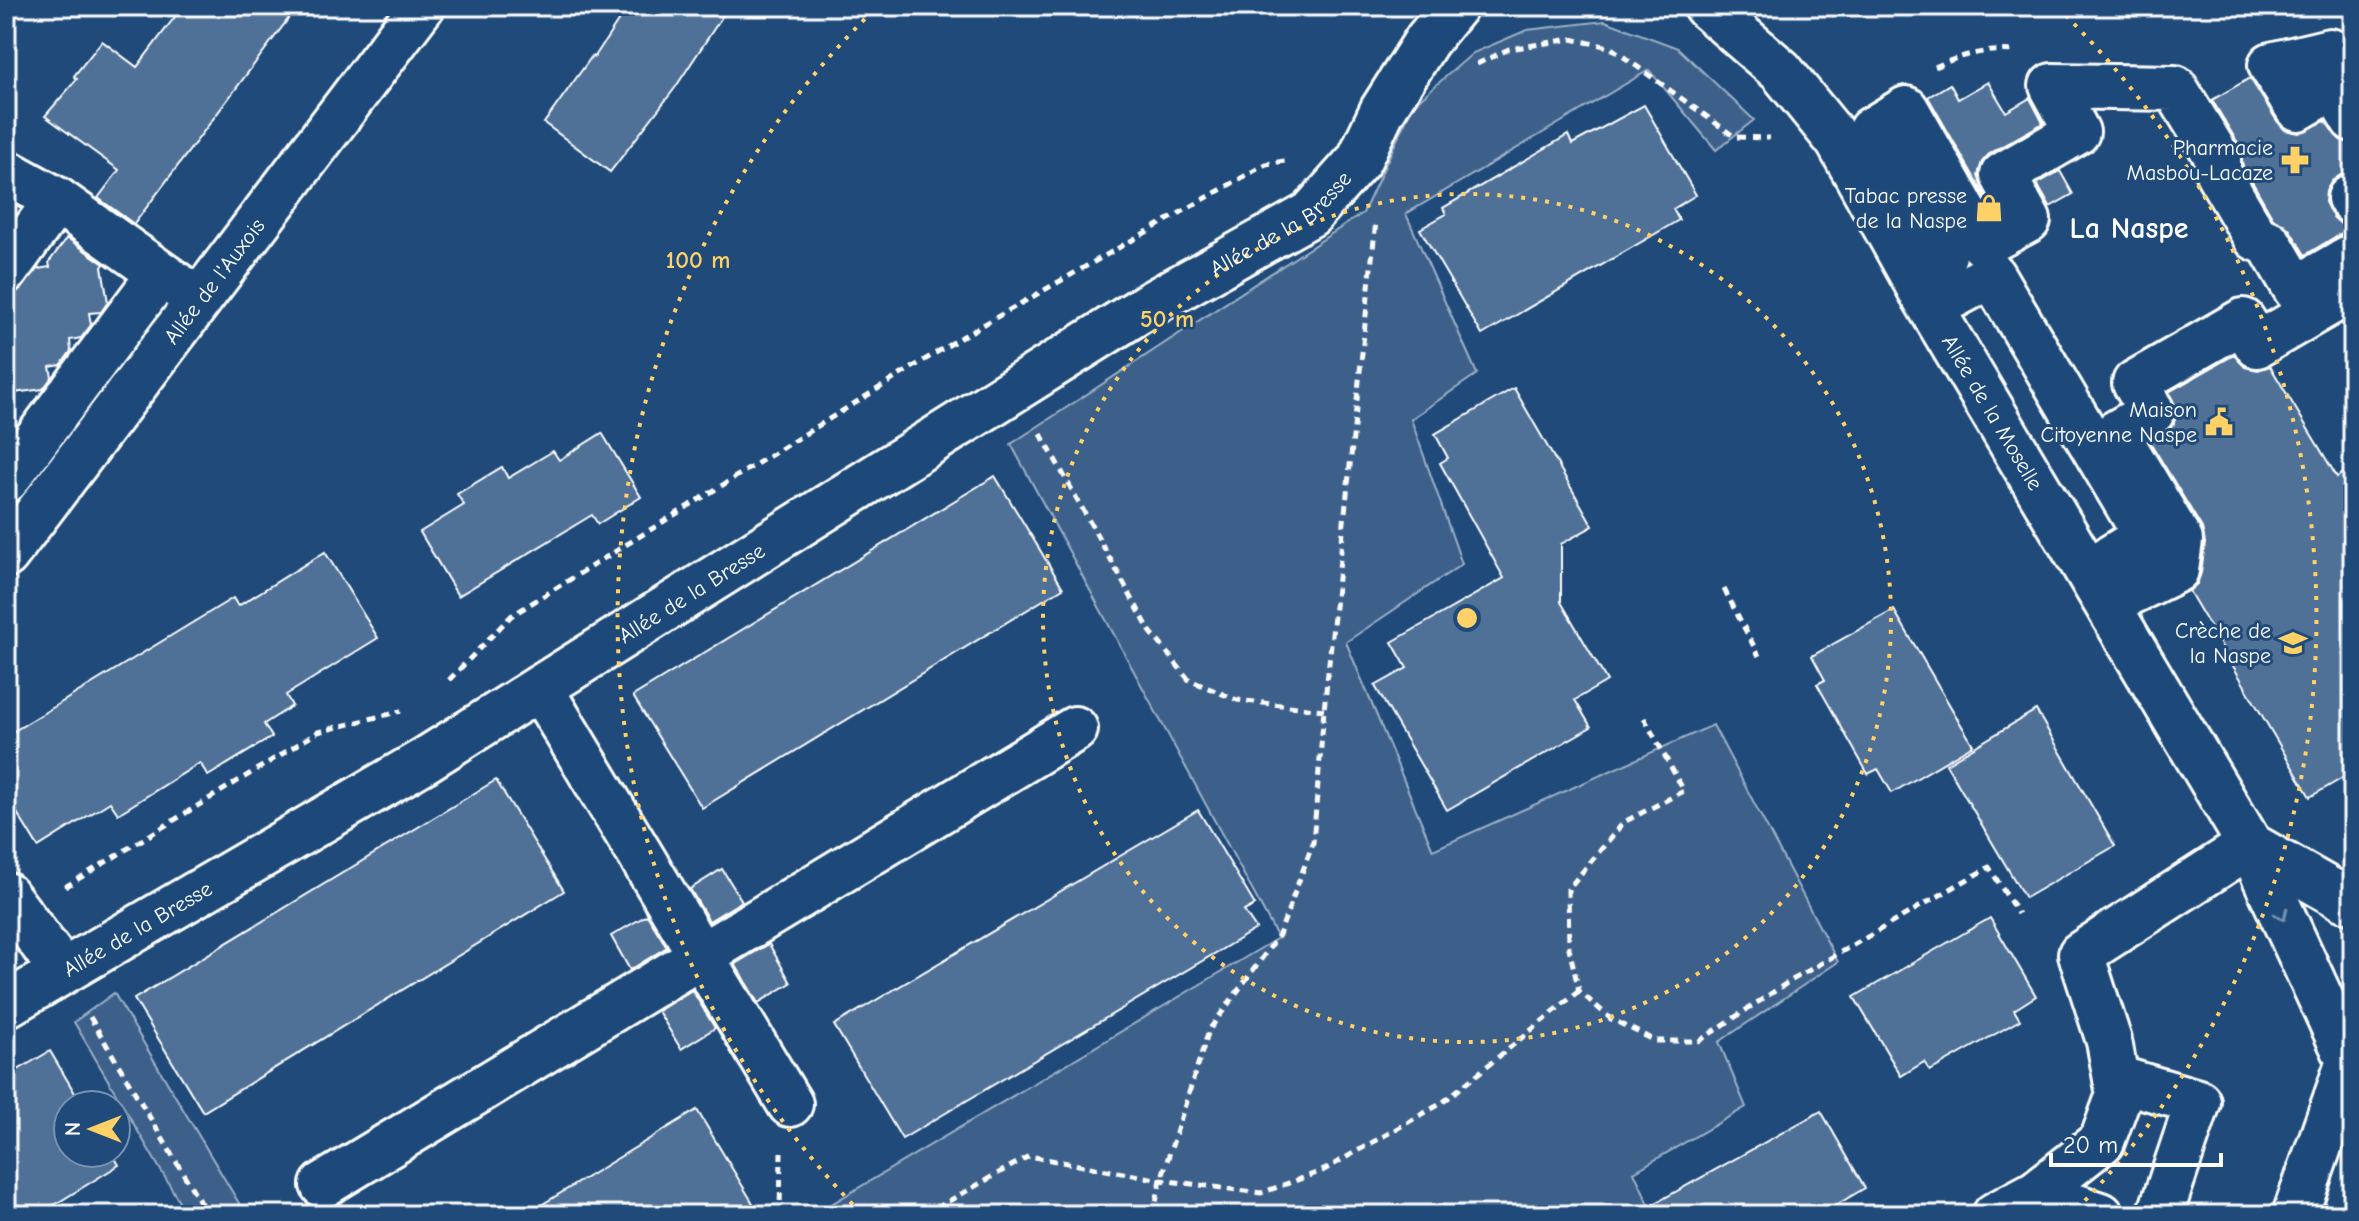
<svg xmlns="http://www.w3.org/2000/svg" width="2359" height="1221" viewBox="0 0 2359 1221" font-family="'Comic Neue',sans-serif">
<rect width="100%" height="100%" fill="#1f4a7a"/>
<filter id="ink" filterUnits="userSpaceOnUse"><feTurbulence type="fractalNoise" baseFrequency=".0125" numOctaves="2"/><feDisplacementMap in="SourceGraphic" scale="16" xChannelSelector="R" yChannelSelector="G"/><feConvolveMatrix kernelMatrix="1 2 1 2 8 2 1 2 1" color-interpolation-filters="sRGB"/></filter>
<g filter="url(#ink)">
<!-- park -->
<g fill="#3c618b" stroke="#9eb0c5" stroke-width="2">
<polygon points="1605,21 1678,48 1754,120 1716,150 1649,70 1406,214 1477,374 1411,419 1462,564 1346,642 1433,850 1713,725 1838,962 1719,1042 1746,1107 1634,1172 1654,1215 813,1215 1278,938 1011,444 1363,213 1413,105 1473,53 1527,30"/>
<polygon points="114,993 246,1215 187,1215 74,1022"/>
</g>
<!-- building -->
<g fill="#507197" stroke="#fff" stroke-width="2">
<polygon points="183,6 298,6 134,224 98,198 119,170 45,116 77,79 74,76 102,41 137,67"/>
<polygon points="628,6 729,6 675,88 610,172 544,123 592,56 594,58"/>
<polygon points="2250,78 2277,121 2285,130 2299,133 2325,121 2340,140 2353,144 2353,173 2342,174 2332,181 2326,191 2325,202 2333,217 2342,225 2353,226 2353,231 2340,234 2305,255 2290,230 2273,218 2243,166 2239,145 2212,100"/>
<polygon points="1988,82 2006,112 2030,98 2043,123 1990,153 1982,162 1978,176 1993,210 1928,97 1950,84 1958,99"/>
<polygon points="1644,105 1696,195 1673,209 1679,220 1482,335 1420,229 1446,214 1443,208 1568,135 1572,144"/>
<polygon points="2060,171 2073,194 2050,207 2037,184"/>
<polygon points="67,238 104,264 102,267 108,302 101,312 89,313 91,325 81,338 70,340 71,351 61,365 50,367 52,377 43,389 6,394 6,295 17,292 38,269 50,267 49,262"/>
<polygon points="2234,355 2245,367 2258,370 2270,366 2337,477 2353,467 2353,772 2310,797 2189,591 2197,584 2201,573 2205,543 2202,528 2150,442 2165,434 2174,424 2177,411 2169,392"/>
<polygon points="1514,388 1593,526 1561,544 1561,602 1607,681 1575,700 1591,727 1447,810 1375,686 1407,668 1392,642 1504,578 1440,463 1448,458 1435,434"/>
<polygon points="602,433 641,497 598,524 592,515 458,596 420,532 464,505 457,494 502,467 508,478 553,451 559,460"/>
<polygon points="995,476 1063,588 702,808 633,696"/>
<polygon points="325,552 378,638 286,695 292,706 264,724 272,737 208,776 200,763 118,814 110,802 38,847 6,795 6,736 233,598 238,606"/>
<polygon points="1894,610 1973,745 1892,793 1878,769 1868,774 1817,684 1825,680 1812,656"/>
<polygon points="2036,710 2115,846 2025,898 1946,764"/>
<polygon points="496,780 564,891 203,1112 134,999"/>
<polygon points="1198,810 1255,905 1244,911 1256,929 902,1139 834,1025"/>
<polygon points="722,869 742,901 709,921 690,889"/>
<polygon points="647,915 667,947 630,970 611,936"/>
<polygon points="1990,918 2036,996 2014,1010 2020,1020 1930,1071 1924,1062 1901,1076 1854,997"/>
<polygon points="769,944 791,983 758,1003 735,964"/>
<polygon points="692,990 715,1028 681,1049 658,1011"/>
<polygon points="50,1051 82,1105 68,1105 68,1153 112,1153 119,1165 38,1215 6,1215 6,1077"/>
<polygon points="697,1110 760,1215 525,1215 618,1158"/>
<polygon points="1821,1111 1865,1188 1819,1215 1634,1215"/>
</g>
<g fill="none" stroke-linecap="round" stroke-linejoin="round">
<defs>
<g id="minor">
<path id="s1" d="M 1706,6 L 1781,71 L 1838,141 L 1921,291 L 2250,845 L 2349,1060"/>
<polyline points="2353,90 2330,51 2271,65 2298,108 2334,87 2353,119"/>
<polyline points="6,172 57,200"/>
<polyline points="2353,197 2350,198 2353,202"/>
<polyline points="2353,256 2296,289 2269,243 2256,238 2218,173 2218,158 2175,88 2052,86 2077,132 2003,175 2028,220 1983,244 1906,109 1871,130 1944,255 1935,261 1955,295 1992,275 2146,536 2107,560 2129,593 2176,570 2180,540 2116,433 2152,412 2135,383 2243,321 2257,345 2353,289"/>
<polyline points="6,270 57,200 198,300"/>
<polyline points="6,480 160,274"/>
<path id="s2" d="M 6,555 L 422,6"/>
<polyline points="540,688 790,1104"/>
<polyline points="2250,845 2345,899 2353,900"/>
<polyline points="6,895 62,970"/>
<path id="s3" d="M 6,1005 L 422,762 L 1147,306 L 1311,214 L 1359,160 L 1382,111 L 1427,40 L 1455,6"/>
<polyline points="2116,1078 2198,1102 2160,1215"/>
<polyline points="323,1185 1075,729"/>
<polyline points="2036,1193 2101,1215"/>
<polyline points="1995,1215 2036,1193 2102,1141 2119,1095 2109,1041 2081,954 2250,845"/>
<polyline points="2295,1215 2353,1050"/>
</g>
</defs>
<!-- minor casing -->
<use href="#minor" stroke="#fff" stroke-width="50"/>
<!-- path -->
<g stroke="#fff" stroke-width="5" stroke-dasharray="8 6" stroke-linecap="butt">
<polyline points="1477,64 1509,49 1571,39 1610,47 1735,137 1769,138"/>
<path d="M 1935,67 C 1961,55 1985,49 2014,51"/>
<polyline points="1041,434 1150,631 1189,680 1237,700 1324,710"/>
<polyline points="1724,589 1759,656"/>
<polyline points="449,680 511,616 960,338 1266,164 1290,160"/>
<polyline points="1644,718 1684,791 1624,822 1568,889 1569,948 1579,991 1611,1019 1656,1041 1699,1041 1787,983 1989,867 2018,914"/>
<polyline points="65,887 318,732 401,711"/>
<polyline points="90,1017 208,1215"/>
<polyline points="780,1215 781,1152"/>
<polyline points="924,1215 1029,1156 1161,1180 1261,1193 1322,1171 1442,1103 1579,991"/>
<polyline points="1153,1215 1161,1180 1209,1030 1279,935 1313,843 1324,710 1376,221"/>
</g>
<!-- minor -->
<use href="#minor" stroke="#1f4a7a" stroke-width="44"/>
</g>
<!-- one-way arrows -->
<defs><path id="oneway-chevron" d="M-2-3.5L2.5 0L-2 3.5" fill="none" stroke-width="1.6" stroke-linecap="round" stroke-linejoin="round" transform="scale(2)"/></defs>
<use stroke="#7992af" href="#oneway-chevron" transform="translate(2282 915) rotate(65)"/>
</g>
<!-- distance rings -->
<g fill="none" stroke="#ffd166" stroke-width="4" stroke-dasharray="4 8">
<circle cx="1467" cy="618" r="424"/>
<path d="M861 1213A849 849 0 0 1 877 7M2057 7A849 849 0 0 1 2073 1213"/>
</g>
<!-- icons -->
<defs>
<symbol id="pharmacy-bare" viewBox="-9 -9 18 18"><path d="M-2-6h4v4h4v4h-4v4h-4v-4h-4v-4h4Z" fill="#ffd166" stroke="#1f4a7a" stroke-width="2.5" paint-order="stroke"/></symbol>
<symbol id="shop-bare" viewBox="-9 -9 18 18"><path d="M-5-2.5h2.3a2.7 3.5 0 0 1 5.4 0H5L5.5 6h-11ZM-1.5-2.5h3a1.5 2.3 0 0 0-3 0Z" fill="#ffd166" stroke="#1f4a7a" stroke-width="2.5" paint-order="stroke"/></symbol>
<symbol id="civic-bare" viewBox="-9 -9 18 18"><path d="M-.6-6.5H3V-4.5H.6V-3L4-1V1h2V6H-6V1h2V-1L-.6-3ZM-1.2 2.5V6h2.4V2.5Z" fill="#ffd166" stroke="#1f4a7a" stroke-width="2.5" paint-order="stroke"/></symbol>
<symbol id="school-bare" viewBox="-9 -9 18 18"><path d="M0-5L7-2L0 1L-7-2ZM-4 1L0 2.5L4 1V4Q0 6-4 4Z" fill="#ffd166" stroke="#1f4a7a" stroke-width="2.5" paint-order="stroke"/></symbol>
</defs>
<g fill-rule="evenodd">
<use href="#pharmacy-bare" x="2275" y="140" width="40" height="40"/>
<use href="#shop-bare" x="1969" y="188" width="40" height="40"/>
<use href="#civic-bare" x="2199" y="402" width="40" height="40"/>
<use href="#school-bare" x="2273" y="623" width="40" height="40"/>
</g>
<g text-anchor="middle" stroke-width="6" stroke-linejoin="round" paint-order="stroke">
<!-- poi labels -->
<g font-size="22" fill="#fff" stroke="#1f4a7a" text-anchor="end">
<text x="2273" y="155">Pharmacie<tspan x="2273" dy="25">Masbou-Lacaze</tspan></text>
<text x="1967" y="203">Tabac presse<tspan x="1967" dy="25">de la Naspe</tspan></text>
<text x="2197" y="417">Maison<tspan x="2197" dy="25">Citoyenne Naspe</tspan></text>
<text x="2271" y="638">Crèche de<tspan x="2271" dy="25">la Naspe</tspan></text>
</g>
<!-- street labels -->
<g font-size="22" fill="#fff" stroke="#1f4a7a">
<text dy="8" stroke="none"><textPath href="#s3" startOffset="1496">Allée de la Bresse</textPath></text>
<text dy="8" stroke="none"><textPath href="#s2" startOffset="344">Allée de l'Auxois</textPath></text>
<text dy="8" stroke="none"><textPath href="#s1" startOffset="502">Allée de la Moselle</textPath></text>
<text dy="8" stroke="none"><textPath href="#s3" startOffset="800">Allée de la Bresse</textPath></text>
<text dy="8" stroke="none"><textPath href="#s3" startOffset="152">Allée de la Bresse</textPath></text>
</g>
<!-- district labels -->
<g font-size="30" font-weight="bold" fill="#fff" stroke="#1f4a7a">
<text x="2129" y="238">La Naspe</text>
</g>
</g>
<circle cx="1467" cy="618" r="12" fill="#ffd166" stroke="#1f4a7a" stroke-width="4"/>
<g font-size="24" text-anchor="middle" font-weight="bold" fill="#ffd166" stroke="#1f4a7a" stroke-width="6" stroke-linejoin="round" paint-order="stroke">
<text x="698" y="268">100 m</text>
<text x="1167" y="327">50 m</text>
</g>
<!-- margin -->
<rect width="2359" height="1221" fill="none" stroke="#1f4a7a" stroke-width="32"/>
<rect x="16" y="16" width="2327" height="1189" fill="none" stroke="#fff" stroke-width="3" filter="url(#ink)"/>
<!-- north arrow -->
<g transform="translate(92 1129) rotate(270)"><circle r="38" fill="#1f4a7a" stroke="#7992af" stroke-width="2"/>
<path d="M0-6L14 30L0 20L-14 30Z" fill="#ffd166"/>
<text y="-12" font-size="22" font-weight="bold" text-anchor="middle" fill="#ffffff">N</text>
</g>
<!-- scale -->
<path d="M2051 1153v12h170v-12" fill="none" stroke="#ffffff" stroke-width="4"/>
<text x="2063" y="1153" font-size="24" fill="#ffffff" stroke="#1f4a7a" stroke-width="6" paint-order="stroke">20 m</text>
</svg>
